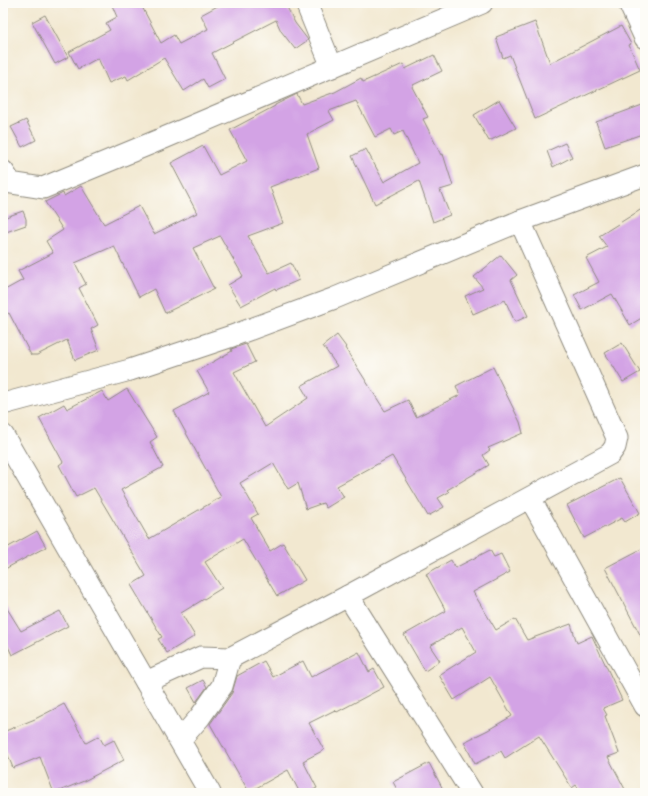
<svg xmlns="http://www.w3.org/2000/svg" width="648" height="796" viewBox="0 0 648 796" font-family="'Shantell Sans',sans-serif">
<rect width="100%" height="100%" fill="#fdfcf7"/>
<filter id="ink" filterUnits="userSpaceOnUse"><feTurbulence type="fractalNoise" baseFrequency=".025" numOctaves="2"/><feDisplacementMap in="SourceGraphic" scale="8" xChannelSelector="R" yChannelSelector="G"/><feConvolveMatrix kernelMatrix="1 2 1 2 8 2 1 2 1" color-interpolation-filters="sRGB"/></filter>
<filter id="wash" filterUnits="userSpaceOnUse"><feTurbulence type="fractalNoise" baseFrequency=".012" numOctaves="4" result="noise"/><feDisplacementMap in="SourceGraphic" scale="16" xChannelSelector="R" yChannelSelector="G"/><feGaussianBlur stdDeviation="0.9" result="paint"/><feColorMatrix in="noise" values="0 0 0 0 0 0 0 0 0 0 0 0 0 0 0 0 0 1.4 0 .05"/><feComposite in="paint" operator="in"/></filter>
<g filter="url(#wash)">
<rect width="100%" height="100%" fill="#f2e8d0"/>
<g id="blocks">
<!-- building -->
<g fill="#d3a3e5">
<polygon points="111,3 140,3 161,43 174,35 179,44 208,29 201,15 223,3 285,3 295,23 308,40 295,49 281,31 276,20 212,53 225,79 208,88 203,79 184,91 164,58 128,80 126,76 109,83 98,58 78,69 69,52 110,30 106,23 117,17"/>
<polygon points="45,15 68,57 55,64 32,22"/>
<polygon points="535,22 550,63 621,26 631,44 629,45 640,70 535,119 510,55 503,58 496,37"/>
<polygon points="434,55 442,71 413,85 412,87 428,117 423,119 441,155 443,154 453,186 440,190 450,215 433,222 419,181 375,204 352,156 366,149 384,182 418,163 403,131 394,135 391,129 375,137 356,101 329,111 334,120 307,134 319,168 270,187 283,223 248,236 269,273 291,263 299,280 276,290 275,288 241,306 228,285 243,276 220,236 193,248 214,289 165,313 154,289 139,297 114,246 75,263 86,284 79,288 98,325 91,329 99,350 75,360 67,340 37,355 31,355 9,313 3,316 3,291 23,280 18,271 53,253 46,241 63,230 45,202 63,193 64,196 81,186 104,224 139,206 154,234 197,213 171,163 203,146 219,175 247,161 230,130 275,106 275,105 297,94 302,104 335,92 361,78 363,82 403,64 405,69"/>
<polygon points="499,100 516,128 489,141 474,115"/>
<polygon points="645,104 645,133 605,147 596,122"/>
<polygon points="26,120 36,140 22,147 11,127"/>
<polygon points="565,143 572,157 553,167 547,151"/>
<polygon points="645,207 645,316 630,325 612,294 582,310 574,295 599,282 586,258 607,247 599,236"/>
<polygon points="23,211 26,219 26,225 6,232 3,223 3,218"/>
<polygon points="501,255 517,275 511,280 528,316 515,322 505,300 473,314 465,296 483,288 474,277"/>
<polygon points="337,335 346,347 345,348 385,411 408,400 416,417 460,395 456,386 493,367 520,422 523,433 488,448 490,450 483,455 489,465 447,490 449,492 438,498 444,507 428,516 392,456 337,486 344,497 326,508 323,503 306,509 298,483 288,489 273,463 240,483 258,514 251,518 270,551 283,543 305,580 277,596 243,539 205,562 222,588 181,613 195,636 167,653 158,639 162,637 131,585 146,576 94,488 76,497 59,465 63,462 39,418 64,404 67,409 102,391 108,401 127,389 157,437 150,442 163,467 121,490 149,539 221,497 174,411 209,392 197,371 232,351 231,349 246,344 255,362 234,372 265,427 308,398 301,386 337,366 323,346"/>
<polygon points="622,343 640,372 623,382 605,353"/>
<polygon points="620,478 640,513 625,522 622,518 584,538 567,505"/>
<polygon points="37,531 46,547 3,570 3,550"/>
<polygon points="645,547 645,644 605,568"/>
<polygon points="490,550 494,557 501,554 510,572 473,592 496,630 515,619 527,640 571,624 577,643 592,636 622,700 603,708 607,715 605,716 619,753 608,757 627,793 581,793 576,785 572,788 539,736 505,758 501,751 475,764 464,742 488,730 512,716 490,677 454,700 439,675 476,652 462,627 430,646 440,661 425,671 404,635 446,611 426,574 451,560 455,568"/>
<polygon points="3,602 21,631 60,611 68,626 12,655 3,636"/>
<polygon points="359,652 369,672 374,669 384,687 337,712 335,710 309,723 324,750 303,761 317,788 307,793 300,793 288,770 249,792 210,724 232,693 237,676 264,661 273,677 303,661 311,677"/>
<polygon points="203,680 207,687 196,702 188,688"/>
<polygon points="64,704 86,743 99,736 104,745 114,740 124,760 84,781 54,793 40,757 13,768 3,743 3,732 35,719"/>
<polygon points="429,763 445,793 399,793 393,782"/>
</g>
</g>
</g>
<g filter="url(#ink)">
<use href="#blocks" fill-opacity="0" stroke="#8e8a7e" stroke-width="1"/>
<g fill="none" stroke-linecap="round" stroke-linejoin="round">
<defs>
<g id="street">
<polyline points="306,3 332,67"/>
<polyline points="629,3 645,38"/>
<polyline points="3,171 11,183 43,188 164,138 482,3"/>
<polyline points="3,404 130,370 232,336 335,298 520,221 645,175"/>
<polyline points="3,435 210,793"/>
<polyline points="530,498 645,706"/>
<polyline points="348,596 472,793"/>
<polyline points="146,682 201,657 230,658 348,596 610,454 615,447 617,438 520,221"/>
<polyline points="180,740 200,717 222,686 230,658"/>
</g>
</defs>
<!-- street casing -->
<use href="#street" stroke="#8e8a7e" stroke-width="23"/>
<!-- street -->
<use href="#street" stroke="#fff" stroke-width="21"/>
</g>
</g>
<!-- margin -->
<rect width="648" height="796" fill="none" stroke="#fdfcf7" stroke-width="16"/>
</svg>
